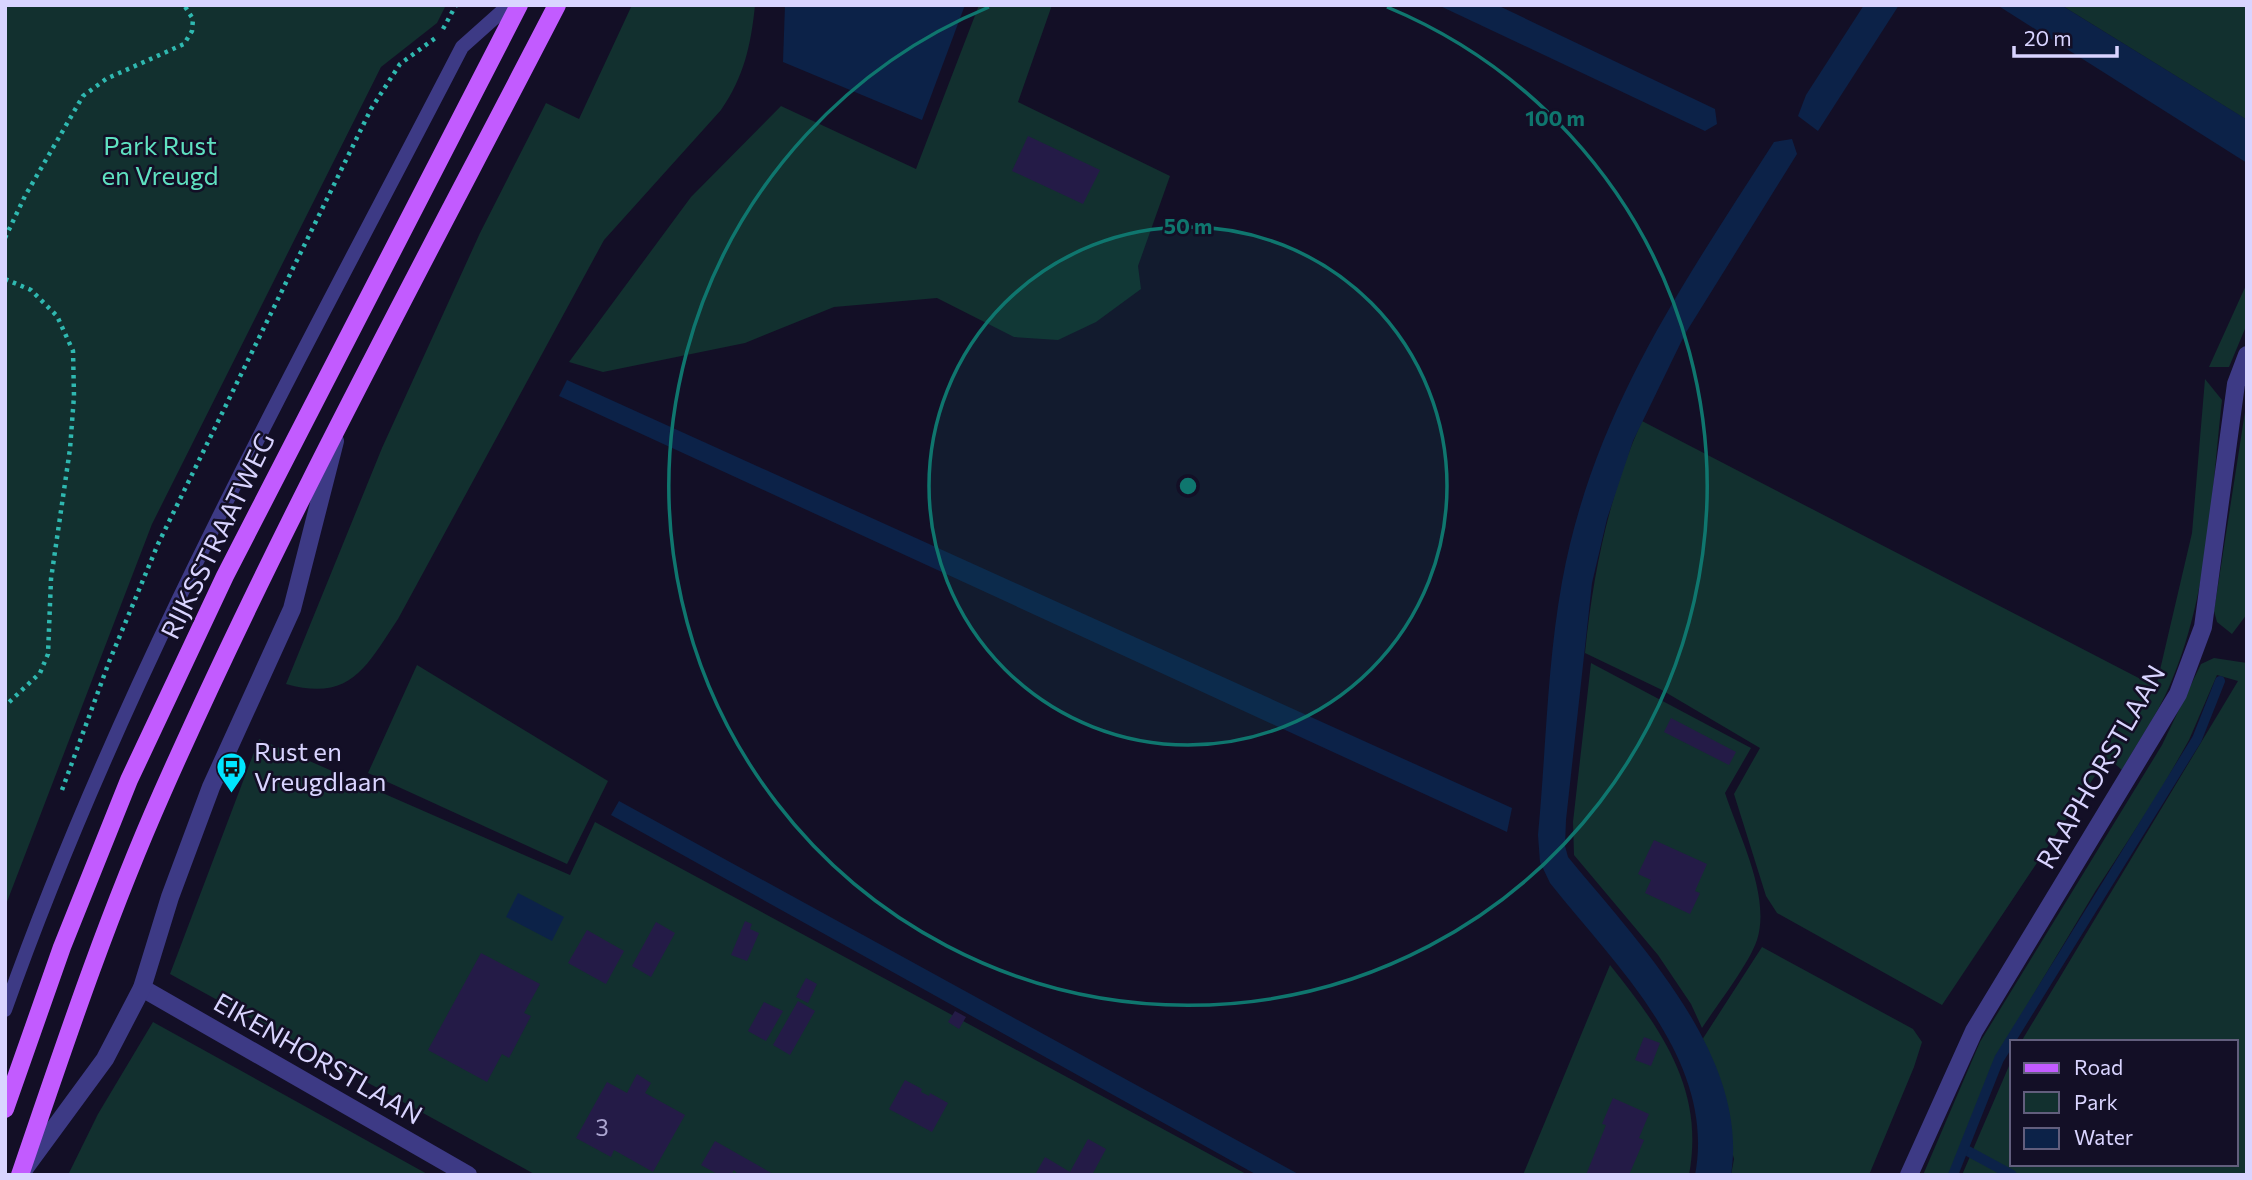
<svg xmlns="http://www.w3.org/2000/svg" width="2252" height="1180" viewBox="0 0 2252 1180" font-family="Commissioner,sans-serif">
<rect width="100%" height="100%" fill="#130f26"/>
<!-- green -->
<g fill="#12302f">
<polygon points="5,5 446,5 437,23 381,67 152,524 5,907"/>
<path d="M 632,5 L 755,5 C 751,45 744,77 721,110 L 604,240 L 398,619 C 366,667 351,702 286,684 L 382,448 L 480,233 L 546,103 L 579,119 Z"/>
<polygon points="979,5 1052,5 1018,102 1170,176 1138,266 1141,289 1096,322 1058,340 1014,337 937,298 834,307 745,343 603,372 569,362 691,197 781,106 916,169"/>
<polygon points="2061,5 2247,5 2247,120"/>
<polygon points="2247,283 2247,324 2229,367 2209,367"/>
<path d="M 2205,379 L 2222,400 C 2211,496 2209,596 2169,687 C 2157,715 2137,743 2122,770 L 2115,764 L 2101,767 L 1942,1005 L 1777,913 L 1766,896 L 1734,794 L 1760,748 L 1660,689 L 1585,653 C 1593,573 1609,494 1642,421 L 2156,687 L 2192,533 Z"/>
<polygon points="2247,399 2247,614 2232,634 2217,622 2214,611"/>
<polygon points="2214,658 2247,663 2247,1175 1962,1175 2012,1059 2012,1164 2236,1164 2236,1042 2021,1042 2238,681 2217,675 2189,740 2159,793 2096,890 1995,1059 1949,1175 1923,1175 1980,1042 2162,745 2201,664"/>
<path d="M 1591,663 L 1751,748 L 1725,793 C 1739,836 1771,896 1757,940 C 1749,964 1717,1005 1702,1028 L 1691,1004 L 1658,955 L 1574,855 L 1573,822 Z"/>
<polygon points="417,665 608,781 567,864 368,773"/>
<polygon points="259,739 570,875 595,822 1248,1175 536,1175 170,974"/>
<polygon points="1762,947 1913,1029 1922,1042 1914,1067 1869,1175 1731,1175 1734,1159 1702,1040"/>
<path d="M 1610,965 C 1661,1029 1705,1089 1689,1175 L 1523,1175 Z"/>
<polygon points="153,1022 429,1175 68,1175 98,1114"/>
</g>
<!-- water -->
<g fill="#0c2248">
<polygon points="785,5 965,5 922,120 783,62"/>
<polygon points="1438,5 1497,5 1715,109 1717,124 1705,131"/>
<polygon points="1864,5 1899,5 1818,131 1798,116 1806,95"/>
<polygon points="1997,5 2061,5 2241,116 2247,120 2247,163"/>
<path d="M 1792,139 L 1797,154 L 1685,334 L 1633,441 L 1607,519 L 1592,583 L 1566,820 L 1565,846 L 1568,857 C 1637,941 1750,1056 1731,1175 L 1695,1175 C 1717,1060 1615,965 1550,883 L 1540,862 L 1538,835 C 1546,751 1547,665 1562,582 C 1593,412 1683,284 1774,142 Z"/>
<polygon points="567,380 1512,808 1507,832 559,396"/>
<polygon points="619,801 1300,1175 1257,1175 611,815"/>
<polygon points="518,893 564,917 552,941 506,917"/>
</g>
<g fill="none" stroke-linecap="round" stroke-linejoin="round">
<!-- stream -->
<g stroke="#0c2248" stroke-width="10">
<polyline points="1964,1149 2012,1175"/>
<polyline points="1953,1175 1999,1059 2197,739 2220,681"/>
</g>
</g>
<!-- building -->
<g fill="#241b47">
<polygon points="1028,136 1100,170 1083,204 1012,171"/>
<polygon points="1671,718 1736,752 1729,765 1664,732"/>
<polygon points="1654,840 1707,864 1695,891 1700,893 1690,914 1645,893 1651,880 1638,874"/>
<polygon points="745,921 752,924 750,929 759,933 747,961 731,955"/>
<polygon points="656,922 675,933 651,977 632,966"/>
<polygon points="587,930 624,951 606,984 568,963"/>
<polygon points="481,953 540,984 524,1013 531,1016 509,1058 502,1054 487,1082 428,1050"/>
<polygon points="806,978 817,984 808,1003 796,997"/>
<polygon points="798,1001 815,1011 790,1055 773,1045"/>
<polygon points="764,1002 783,1011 766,1041 748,1031"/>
<polygon points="955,1011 966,1017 959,1029 948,1022"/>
<polygon points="1644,1037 1660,1043 1651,1066 1635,1060"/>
<polygon points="637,1074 651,1083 645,1093 685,1115 653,1172 614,1150 611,1157 576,1138 607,1082 627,1093"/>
<polygon points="905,1080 922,1089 921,1092 929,1096 930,1093 948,1103 932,1132 889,1109"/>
<polygon points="1613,1098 1649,1114 1639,1138 1644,1140 1629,1175 1586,1175 1606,1125 1602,1124"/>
<polygon points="1088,1139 1106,1149 1092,1175 1035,1175 1045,1157 1070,1172"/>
<polygon points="715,1141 775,1175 739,1175 734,1170 731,1175 719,1175 701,1165"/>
</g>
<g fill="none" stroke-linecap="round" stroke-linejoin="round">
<!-- path -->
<g stroke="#2fb8b0" stroke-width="4.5" stroke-dasharray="3.5 5" stroke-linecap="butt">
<polyline points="443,29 456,5"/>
<polyline points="5,238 25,196 83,96 106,79 184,44 192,31 193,19 184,5"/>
<polyline points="5,279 31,290 57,316 73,351 74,396 70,449 51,579 48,654 40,673 5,706"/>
<polyline points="62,790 109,662 158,544 371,109 400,64 438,36"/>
</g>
<!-- lane -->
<path stroke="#3d3a85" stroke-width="14" d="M 5,1010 C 124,674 299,362 462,47 L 509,5"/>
<!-- street -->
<g stroke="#3d3a85" stroke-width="18">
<polyline points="142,988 468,1175"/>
<polyline points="25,1168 105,1059 142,988 170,897 211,787 292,609 335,441"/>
<polyline points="1909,1175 1974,1031 2178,694 2203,627 2236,384 2247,355"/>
</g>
<!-- primary -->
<g stroke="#c25bff" stroke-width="18">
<polyline points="5,1109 62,947 129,780 225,576 519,5"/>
<path d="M 20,1175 C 64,1046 107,917 162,793 C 281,524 422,266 557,5"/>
</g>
</g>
<!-- distance rings -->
<circle cx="1188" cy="486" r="259" fill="#0f766e" fill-opacity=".12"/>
<g fill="none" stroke="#0f766e" stroke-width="3.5">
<circle cx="1188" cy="486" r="259"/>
<path d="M1387 7A519 519 0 1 1 989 7"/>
</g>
<!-- icons -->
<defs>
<symbol id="bus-pin" viewBox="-11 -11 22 30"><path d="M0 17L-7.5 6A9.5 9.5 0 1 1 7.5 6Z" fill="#00e5ff" stroke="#130f26"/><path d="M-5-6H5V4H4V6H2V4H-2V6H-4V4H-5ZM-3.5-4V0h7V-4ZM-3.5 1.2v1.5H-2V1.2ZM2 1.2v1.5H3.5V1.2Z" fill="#111"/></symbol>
</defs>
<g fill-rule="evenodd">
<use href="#bus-pin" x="214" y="750" width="35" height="47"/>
</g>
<g text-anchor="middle" stroke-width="5" stroke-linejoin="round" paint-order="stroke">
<!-- number labels -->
<g font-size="23" fill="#aca6d1">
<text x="602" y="1136">3</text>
</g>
<!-- park labels -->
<g font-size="26" fill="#5fe0c0" stroke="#130f26">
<text x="160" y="155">Park Rust<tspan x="160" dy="30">en Vreugd</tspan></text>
</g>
<!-- street labels -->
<g font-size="26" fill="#d9d4ff" stroke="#130f26">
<text transform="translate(218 536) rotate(-64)" y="9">RIJKSSTRAATWEG</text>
<text transform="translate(2101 767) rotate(-60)" y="9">RAAPHORSTLAAN</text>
<text transform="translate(318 1059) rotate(30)" y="9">EIKENHORSTLAAN</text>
</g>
<!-- poi labels -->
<g font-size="26" fill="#d9d4ff" stroke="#130f26" text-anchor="start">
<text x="254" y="761">Rust en<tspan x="254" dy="30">Vreugdlaan</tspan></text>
</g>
</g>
<circle cx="1188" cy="486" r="10" fill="#0f766e" stroke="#130f26" stroke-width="3.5"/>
<g font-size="21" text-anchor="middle" font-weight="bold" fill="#0f766e" stroke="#130f26" stroke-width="5" stroke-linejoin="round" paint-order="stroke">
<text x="1555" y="126">100 m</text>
<text x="1188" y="234">50 m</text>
</g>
<!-- border -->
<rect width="2252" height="1180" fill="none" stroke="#d9d4ff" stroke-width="14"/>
<!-- legend -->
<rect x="2010" y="1040" width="228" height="126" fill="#130f26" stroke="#625e7d" stroke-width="2"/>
<rect x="2024" y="1063" width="35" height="10" fill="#c25bff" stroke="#625e7d" stroke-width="2"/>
<text x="2074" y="1075" font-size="21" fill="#d9d4ff">Road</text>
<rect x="2024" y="1092" width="35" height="21" fill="#12302f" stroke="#625e7d" stroke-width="2"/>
<text x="2074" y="1110" font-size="21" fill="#d9d4ff">Park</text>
<rect x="2024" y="1128" width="35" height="21" fill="#0c2248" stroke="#625e7d" stroke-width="2"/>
<text x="2074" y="1145" font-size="21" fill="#d9d4ff">Water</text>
<!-- scale -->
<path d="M2014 46v10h103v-10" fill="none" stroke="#d9d4ff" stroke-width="3.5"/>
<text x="2024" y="46" font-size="21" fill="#d9d4ff" stroke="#130f26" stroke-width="5" paint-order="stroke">20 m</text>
</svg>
